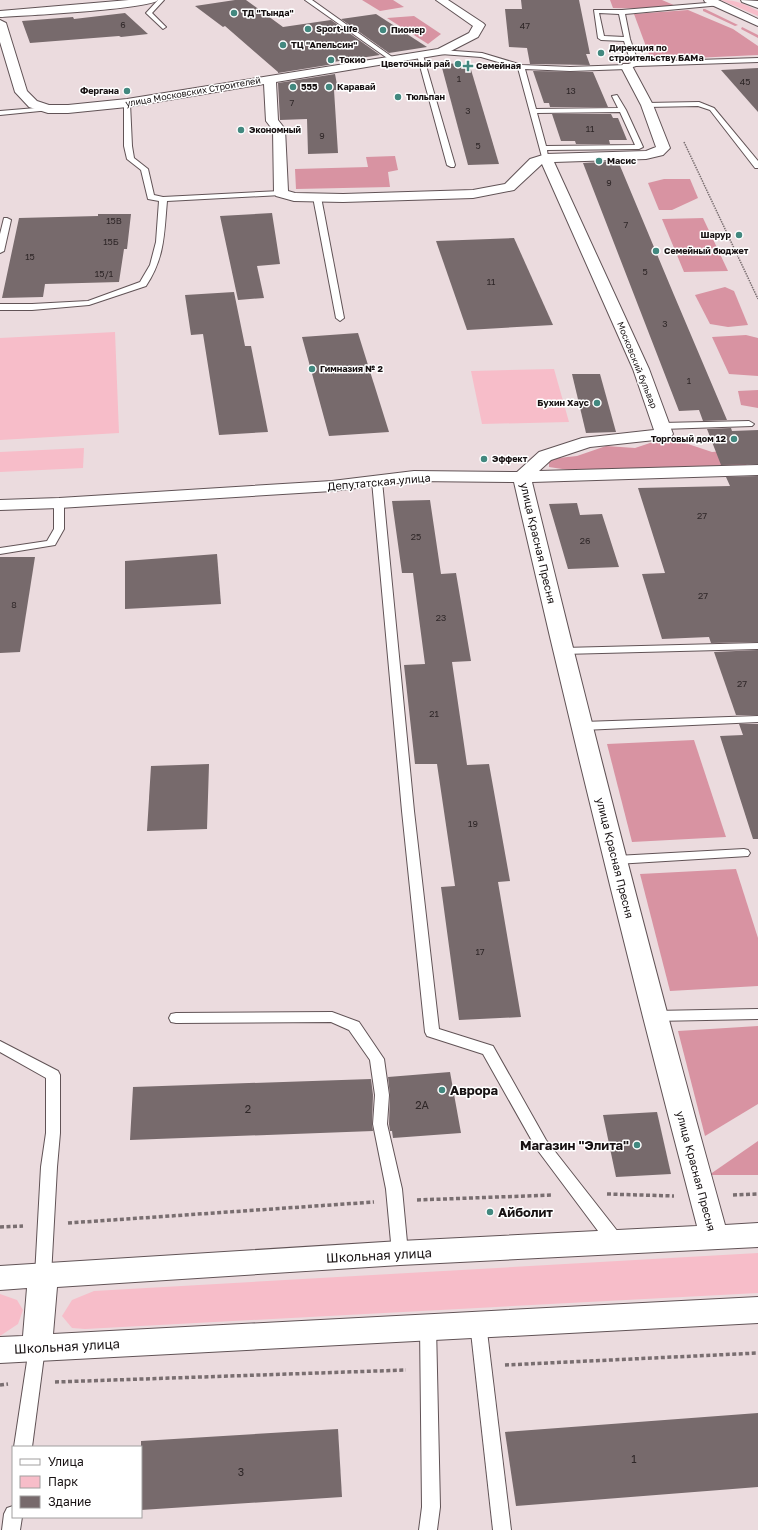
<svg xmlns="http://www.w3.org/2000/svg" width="758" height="1530" viewBox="0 0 758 1530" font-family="'Golos Text',sans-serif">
<rect width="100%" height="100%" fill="#ebdbde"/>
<!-- green -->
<g fill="#f7bdc9">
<path d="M 721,0 C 738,0 744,4 758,11 L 758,16 Z"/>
<polygon points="115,332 119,433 0,440 0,338"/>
<polygon points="554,369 569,422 482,424 471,371"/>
<polygon points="84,448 83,468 0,472 0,452"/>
<polygon points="758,1253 758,1293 85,1329 72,1328 62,1316 72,1300 94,1291"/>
<polygon points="0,1294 17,1300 23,1310 18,1324 0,1336"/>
</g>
<!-- forest -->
<g fill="#d893a2">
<polygon points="362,0 393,0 404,7 380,11"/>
<polygon points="610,0 662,0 676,6 646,9 613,8"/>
<polygon points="688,10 733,29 758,46 758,55 651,60 634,14"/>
<polygon points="414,16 441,34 428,44 387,18"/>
<polygon points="395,156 398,170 388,172 390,187 296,189 295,169 368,167 366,157"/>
<polygon points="664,179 690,179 698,198 672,210 659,210 648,183"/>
<polygon points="703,218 728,271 684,272 662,219"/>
<polygon points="725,287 734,291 748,325 728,327 710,324 695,295"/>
<polygon points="746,335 758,338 758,376 729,374 712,337"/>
<polygon points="758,390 758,408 741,405 738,391"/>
<polygon points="656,441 679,441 712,452 725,451 747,463 745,468 582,472 549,467 549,459 577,456 606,446 635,448"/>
<polygon points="694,740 726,837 632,842 607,744"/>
<polygon points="736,869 758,938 758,986 670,991 640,874"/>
<polygon points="758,1026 758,1104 705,1136 678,1031"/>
<polygon points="758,1141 758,1175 709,1175"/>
</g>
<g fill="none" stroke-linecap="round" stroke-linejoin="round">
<!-- stream -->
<g fill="#da95a4" fill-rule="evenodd">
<polygon points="703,9 705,9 738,25 735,26 703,11"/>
<polygon points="742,27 758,35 758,38 741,29"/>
</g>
</g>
<!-- building -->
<g fill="#776a6c">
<polygon points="235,0 246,0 283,27 331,20 380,55 333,62 334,64 278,73 278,72 225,26 223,27 195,6"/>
<polygon points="521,0 579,0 590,54 586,54 590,65 530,64 527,48 509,47 505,9 522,9"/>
<polygon points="125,13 148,34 121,37 119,36 30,43 22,21 73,17 74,19"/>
<polygon points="376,14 427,47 389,53 341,19"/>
<polygon points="469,63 486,120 499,164 468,165 441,64"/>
<polygon points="758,68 758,112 721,70"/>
<polygon points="533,71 593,72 608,107 550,107 549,103 544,103"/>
<polygon points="335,74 338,90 334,90 338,153 308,154 307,119 280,120 278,83"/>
<polygon points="552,114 611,114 613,118 618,118 627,140 609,140 610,144 576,144 575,141 561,141"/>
<polygon points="618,161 674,295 727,420 703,421 699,410 679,411 583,163"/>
<polygon points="272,213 280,264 257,266 264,298 238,300 220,216"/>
<polygon points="98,214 131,214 127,249 124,249 119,282 45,284 43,297 2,298 19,218 98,216"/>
<polygon points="514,238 553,325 467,330 436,241"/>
<polygon points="234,292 245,346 251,346 268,432 219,435 203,334 191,335 185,295"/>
<polygon points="358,333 389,432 329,436 302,337"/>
<polygon points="572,374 600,374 616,432 586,433"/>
<polygon points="731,428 732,431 758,430 758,464 721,465 707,429"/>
<polygon points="758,476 758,642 711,643 709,637 662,639 642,574 665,573 638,488 730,486 726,477"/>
<polygon points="430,500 441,574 456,573 471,661 452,662 467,765 489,764 510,881 498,882 521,1017 459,1020 441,887 455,886 437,764 415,764 404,665 425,664 413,573 402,573 392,501"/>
<polygon points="577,503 580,515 602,514 619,567 568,569 549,504"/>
<polygon points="217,554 221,604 125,609 125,561"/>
<polygon points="0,557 35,557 20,652 0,653"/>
<polygon points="758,650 758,715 736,715 714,652"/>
<polygon points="739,724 758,724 758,839 753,839 720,736 743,735"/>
<polygon points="209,764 207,829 147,831 151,766"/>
<polygon points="450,1072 461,1133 393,1138 392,1131 390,1131 389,1124 390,1095 388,1077"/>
<polygon points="371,1079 373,1095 372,1124 373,1131 130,1140 133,1087"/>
<polygon points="657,1112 671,1174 616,1177 603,1115"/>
<polygon points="758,1413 758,1487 516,1506 505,1432"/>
<polygon points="338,1429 342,1497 141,1510 141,1441"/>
</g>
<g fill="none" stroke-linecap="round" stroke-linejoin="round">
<defs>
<g id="lane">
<polygon points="158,0 164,0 152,13 166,27 163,29 146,13"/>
<polygon points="305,0 312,0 395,59 390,60"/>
<path d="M 719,2 L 721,3 L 721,5 L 625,14 L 630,39 L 638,62 L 758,58 L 758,62 L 636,66 L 627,69 L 570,71 L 525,69 L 536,109 L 618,108 L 612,96 L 617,95 L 626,110 L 643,147 L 639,149 L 547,150 L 548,157 L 542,157 L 518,68 L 481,57 L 441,54 L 438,52 L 441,50 L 482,53 L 522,65 L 570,67 L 626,65 L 631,63 L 624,41 L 601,40 L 598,38 L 594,10 L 622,10 ZM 599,13 L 619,14 L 624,37 L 604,36 ZM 620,112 L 635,145 L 546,146 L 537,113 Z"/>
<polygon points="420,53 423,55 455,165 454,167 451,167 447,165 417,55"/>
<path d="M 127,101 L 130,103 L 132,146 L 134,158 L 148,169 L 154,195 L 163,197 L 281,191 L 285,193 L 281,195 L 167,201 C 164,234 165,257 146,286 L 89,305 L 32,310 L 0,310 L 0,304 L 32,304 L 88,301 L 140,282 L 150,265 L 156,242 L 159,201 L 148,199 L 141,170 L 127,159 L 124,146 L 124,103 Z"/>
<polygon points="699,102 714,108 758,161 758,168 755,168 710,110 698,106 647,107 644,105 647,103"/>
<polygon points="48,107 50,108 50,110 0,115 0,111"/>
<polygon points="314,195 320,195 321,197 344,318 340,321 336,318 313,197"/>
<polygon points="4,218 7,218 11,220 4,251 0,253 0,234"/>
<polygon points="749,421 754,424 752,426 662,429 657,426 662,423"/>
<polygon points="377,478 382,481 414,811 439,1029 493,1046 546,1140 622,1237 624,1242 622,1247 616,1248 610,1247 536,1148 483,1054 427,1036 425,1032 402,811 372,481"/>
<polygon points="59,500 64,503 64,529 55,545 0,554 0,548 47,541 54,529 54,503"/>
<polygon points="758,643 758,649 563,654 557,651 563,648"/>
<polygon points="758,716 758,722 583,730 579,728 577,726 579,724 583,722"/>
<polygon points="744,849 748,850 750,853 748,856 616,864 611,863 610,860 611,857 616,856"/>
<polygon points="758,1009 758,1019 654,1021 649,1020 647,1016 649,1012 654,1011"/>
<polygon points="332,1012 359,1022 384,1059 389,1095 387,1124 402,1189 408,1253 406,1258 400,1259 394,1258 392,1253 386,1189 373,1124 375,1095 370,1060 349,1030 331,1022 176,1023 171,1022 169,1018 171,1014 176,1013"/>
<polygon points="0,1041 58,1071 60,1075 60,1133 57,1167 51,1276 49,1281 43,1283 37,1281 35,1276 41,1167 46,1133 46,1078 0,1052"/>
<polygon points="478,1316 484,1318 486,1323 511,1530 493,1530 470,1323 472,1318"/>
<polygon points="428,1319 434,1321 436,1326 440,1507 437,1530 419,1530 422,1507 420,1326 422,1321"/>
<polygon points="37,1341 43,1343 45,1348 32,1447 14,1447 29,1348 31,1343"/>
<polygon points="13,1506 13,1517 22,1517 20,1530 2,1530 4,1514 7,1508"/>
</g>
<g id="street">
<path d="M 129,0 L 158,0 C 151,9 20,16 0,17 L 0,11 Z"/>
<path d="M 436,0 L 448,0 L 483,23 L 485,25 L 478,37 L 445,54 L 276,82 L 278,120 L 285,129 L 288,191 L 295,193 L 343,194 L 473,190 L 505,184 L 530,159 L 546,154 L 646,151 L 656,147 L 641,105 L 621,67 L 623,64 L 631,64 L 653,105 L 670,148 L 663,155 L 646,159 L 554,162 L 649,369 L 673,434 L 670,438 L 664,439 L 590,447 L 551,460 L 539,471 L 758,465 L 758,475 L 532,482 C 593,731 656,978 725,1225 L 758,1223 L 758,1247 L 400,1265 L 57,1287 L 53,1334 L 758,1297 L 758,1323 L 0,1363 L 0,1337 L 23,1336 L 27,1288 L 0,1290 L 0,1266 L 400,1241 L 697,1226 C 632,979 571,731 514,482 L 414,481 L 332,491 L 59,508 L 0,510 L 0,500 L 59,498 L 332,481 L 414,471 L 517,472 L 539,452 L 582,438 L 654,430 L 633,369 L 542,164 L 514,190 L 473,198 L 343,202 L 294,201 L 276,196 L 274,193 L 273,130 L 266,121 L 264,84 L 127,107 L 68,113 L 48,113 L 29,107 L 15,92 L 0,42 L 0,20 L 6,23 L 27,91 L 37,101 L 49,105 L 68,105 L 127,99 L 438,49 L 469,33 L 473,26 Z"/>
</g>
<g id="secondary">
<polygon points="704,0 718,0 758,19 758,26 705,2"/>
<polygon points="741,0 758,1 758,8 742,2"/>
</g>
</defs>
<!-- lane casing -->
<use href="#lane" stroke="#615356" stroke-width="2"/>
<!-- street casing -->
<use href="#street" stroke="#615356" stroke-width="2"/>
<!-- secondary casing -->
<use href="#secondary" stroke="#615356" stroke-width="2"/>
<!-- path-far1 -->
<polyline stroke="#796e70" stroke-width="1.5" stroke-dasharray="1.5 1" stroke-linecap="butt" points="684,142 758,299"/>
<!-- path -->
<g stroke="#796e70" stroke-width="3.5" stroke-dasharray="4 2.5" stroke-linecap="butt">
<polyline points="607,1194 674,1196"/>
<polyline points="733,1195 758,1194"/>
<polyline points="417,1200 552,1195"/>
<polyline points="68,1223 374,1202"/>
<polyline points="0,1227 23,1226"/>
<polyline points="505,1365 758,1353"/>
<polyline points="55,1382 406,1370"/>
<polyline points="0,1385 8,1384"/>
</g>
<!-- lane -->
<use href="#lane" fill="#fff" fill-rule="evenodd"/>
<!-- street -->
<use href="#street" fill="#fff" fill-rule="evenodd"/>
<!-- secondary -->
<use href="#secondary" fill="#fff" fill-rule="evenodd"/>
</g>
<!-- markers -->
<g fill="#42887f" stroke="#fff" stroke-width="1.5">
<circle cx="234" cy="13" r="4"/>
<circle cx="308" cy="29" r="4"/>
<circle cx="383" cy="30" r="4"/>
<circle cx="283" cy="45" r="4"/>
<circle cx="601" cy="53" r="4"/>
<circle cx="331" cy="60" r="4"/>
<circle cx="458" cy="64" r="4"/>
<path d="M466 60h4v4h4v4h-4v4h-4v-4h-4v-4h4z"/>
<circle cx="293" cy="87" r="4"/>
<circle cx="329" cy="87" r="4"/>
<circle cx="127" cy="91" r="4"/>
<circle cx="398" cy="97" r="4"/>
<circle cx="241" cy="130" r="4"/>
<circle cx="599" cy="161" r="4"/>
<circle cx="739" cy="235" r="4"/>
<circle cx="656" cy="251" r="4"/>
<circle cx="312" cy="369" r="4"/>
<circle cx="597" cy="403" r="4"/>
<circle cx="734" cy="439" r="4"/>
<circle cx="484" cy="459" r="4"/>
<circle cx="442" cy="1090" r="4"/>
<circle cx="637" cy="1145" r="4"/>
<circle cx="490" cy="1212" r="4"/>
</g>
<g text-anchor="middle" stroke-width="3" stroke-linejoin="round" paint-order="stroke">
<!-- far-poi labels -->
<g font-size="9" font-weight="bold" fill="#171112" stroke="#fff" text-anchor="start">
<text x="242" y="16">ТД "Тында"</text>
<text x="316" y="32">Sport-life</text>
<text x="391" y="33">Пионер</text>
<text x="291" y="48">ТЦ "Апельсин"</text>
<text x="609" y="51">Дирекция по<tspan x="609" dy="10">строительству БАМа</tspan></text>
<text x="339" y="63">Токио</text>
<text x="450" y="67" text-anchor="end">Цветочный рай</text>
<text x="476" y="69">Семейная</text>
<text x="301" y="90">555</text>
<text x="337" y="90">Каравай</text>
<text x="119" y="94" text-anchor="end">Фергана</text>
<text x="406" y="100">Тюльпан</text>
<text x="249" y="133">Экономный</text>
<text x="607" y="164">Масис</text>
<text x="731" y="238" text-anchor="end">Шарур</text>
<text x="664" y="254">Семейный бюджет</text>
<text x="320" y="372">Гимназия № 2</text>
<text x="589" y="406" text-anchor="end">Бухин Хаус</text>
<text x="726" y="442" text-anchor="end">Торговый дом 12</text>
<text x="492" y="462">Эффект</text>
</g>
<!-- number labels -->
<g font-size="9" fill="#2f2728">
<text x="123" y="28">6</text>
<text x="525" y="29">47</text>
<text x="459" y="82">1</text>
<text x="745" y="85">45</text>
<text x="571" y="94">13</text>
<text x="292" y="106">7</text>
<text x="468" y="114">3</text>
<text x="590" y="132">11</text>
<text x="322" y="139">9</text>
<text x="478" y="149">5</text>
<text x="609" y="186">9</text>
<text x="114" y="224">15В</text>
<text x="626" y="228">7</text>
<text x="111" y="245">15Б</text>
<text x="30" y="260">15</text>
<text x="645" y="275">5</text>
<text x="104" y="277">15/1</text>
<text x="491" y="285">11</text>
<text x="665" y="327">3</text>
<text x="689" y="384">1</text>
<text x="702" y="519">27</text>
<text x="416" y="540">25</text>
<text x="585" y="544">26</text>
<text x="703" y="599">27</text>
<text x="14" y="608">8</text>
<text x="441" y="621">23</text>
<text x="742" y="687">27</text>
<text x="434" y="717">21</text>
<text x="473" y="827">19</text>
<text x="480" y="955">17</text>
</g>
<!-- far-street labels -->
<g font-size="9" fill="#171112" stroke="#fff">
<text transform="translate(193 92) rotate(-10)" y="3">улица Московских Строителей</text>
<text transform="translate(637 365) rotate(68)" y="3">Московский бульвар</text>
</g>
<!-- street labels -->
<g font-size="11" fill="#171112" stroke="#fff">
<text transform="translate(379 482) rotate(-5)" y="4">Депутатская улица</text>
<text transform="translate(538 543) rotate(77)" y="4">улица Красная Пресня</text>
<text transform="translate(615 858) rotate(76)" y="4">улица Красная Пресня</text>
<text transform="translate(696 1171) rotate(75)" y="4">улица Красная Пресня</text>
</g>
<!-- near-number labels -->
<g font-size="11" fill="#2f2728">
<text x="422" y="1109">2А</text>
<text x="248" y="1113">2</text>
<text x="634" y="1463">1</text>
<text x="241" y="1476">3</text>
</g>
<!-- near-poi labels -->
<g font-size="13" font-weight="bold" fill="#171112" stroke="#fff" text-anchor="start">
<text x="450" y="1095">Аврора</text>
<text x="629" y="1150" text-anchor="end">Магазин "Элита"</text>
<text x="498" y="1217">Айболит</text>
</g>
<!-- near-street labels -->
<g font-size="13" fill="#171112" stroke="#fff">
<text transform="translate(379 1255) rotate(-3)" y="5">Школьная улица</text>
<text transform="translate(67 1346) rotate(-3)" y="5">Школьная улица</text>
</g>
</g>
<!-- legend -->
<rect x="12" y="1446" width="130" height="72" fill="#ffffff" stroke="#a2a0a0"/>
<rect x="20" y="1459" width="20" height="6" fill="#ffffff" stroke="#a2a0a0"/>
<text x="48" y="1466" font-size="12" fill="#171112">Улица</text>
<rect x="20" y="1476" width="20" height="12" fill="#f7bdc9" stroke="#a2a0a0"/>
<text x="48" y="1486" font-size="12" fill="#171112">Парк</text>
<rect x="20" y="1496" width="20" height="12" fill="#776a6c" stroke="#a2a0a0"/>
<text x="48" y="1506" font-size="12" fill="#171112">Здание</text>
</svg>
